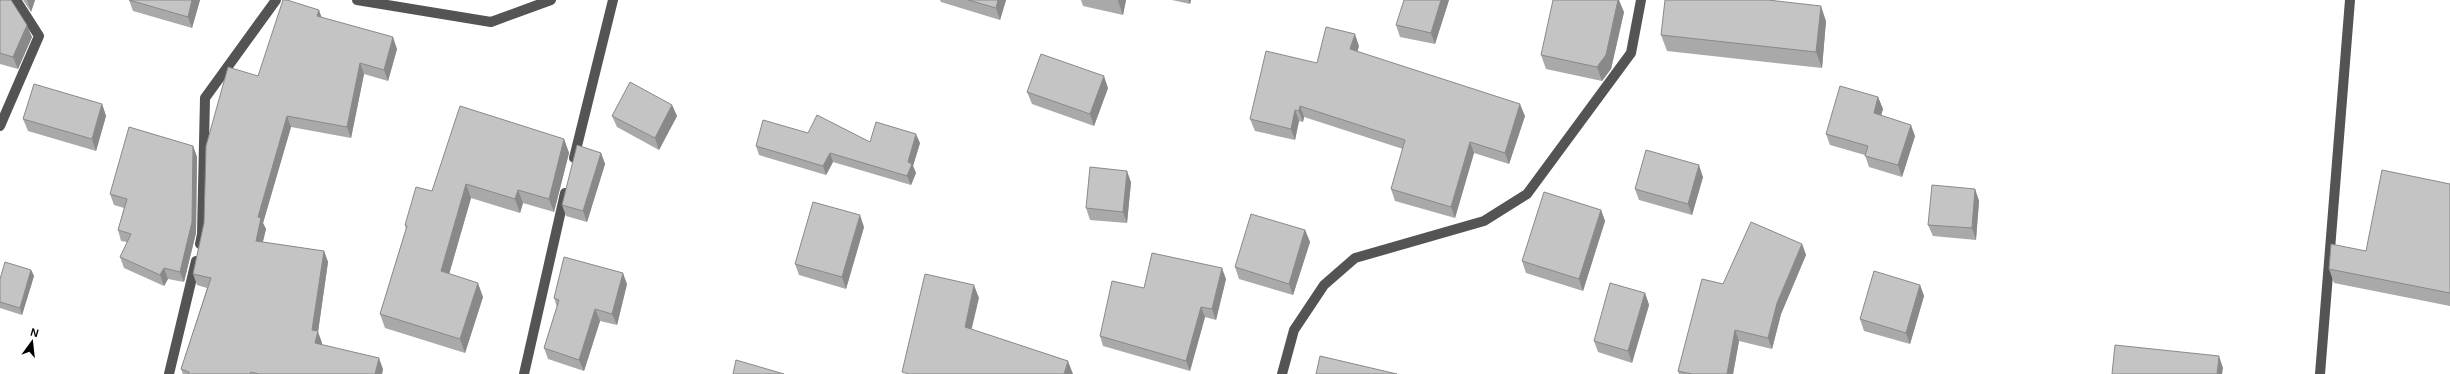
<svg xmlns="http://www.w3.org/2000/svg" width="2450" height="374" viewBox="0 0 2450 374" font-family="Arial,sans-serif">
<rect width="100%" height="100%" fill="#fff"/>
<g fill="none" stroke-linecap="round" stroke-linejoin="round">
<!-- minor -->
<g stroke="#545454" stroke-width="10">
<polyline points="357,0 491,22 551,0"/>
<polyline points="0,126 39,36 16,0"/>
<polyline points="574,158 613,0"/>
<polyline points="200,244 202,234 205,98 276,0"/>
<polyline points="169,374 196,261"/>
<polyline points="524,374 565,193"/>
<polyline points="1282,374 1294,330 1324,285 1355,258 1484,221 1527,194 1631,53 1641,0"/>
<polyline points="2320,374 2350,0"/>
</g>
</g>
<!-- wall -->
<g fill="#a9a9a9">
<polygon points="0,0 32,37 18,69 0,64"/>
<polygon points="23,0 35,0 31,12"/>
<polygon points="129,0 200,0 192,28 133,11"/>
<polygon points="940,0 1006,0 1000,20 941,2"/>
<polygon points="1081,0 1126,0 1123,15 1083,6"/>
<polygon points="1172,0 1191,0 1190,4"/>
<polygon points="1449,0 1435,44 1400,37 1396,25"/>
<polygon points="1624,12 1611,69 1602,81 1546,69 1541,55"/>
<polygon points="322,18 397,49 388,81 364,74 351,138 291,127 263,223 266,229 263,242 324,251 328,262 318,332 322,343 321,345 383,369 382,374 183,374 181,369 207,288 197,285 193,274 204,223 258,76"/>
<polygon points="1826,21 1822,68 1667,51 1661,35"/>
<polygon points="1359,46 1357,51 1525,116 1509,164 1474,153 1455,218 1395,201 1391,189 1403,149 1304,117 1303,122 1299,121 1295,140 1255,131 1250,119 1317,63"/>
<polygon points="1108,88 1094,126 1032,104 1027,92"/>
<polygon points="1878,97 1883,109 1881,116 1915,136 1902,177 1869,167 1865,155 1830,145 1826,134"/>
<polygon points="102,104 106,116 96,151 28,131 23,119"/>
<polygon points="672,105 677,116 659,150 617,127 612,116"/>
<polygon points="808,133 870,142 920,143 913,166 916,173 911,185 833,162 826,175 759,155 756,146"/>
<polygon points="564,139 569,153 554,212 523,203 520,213 471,198 449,274 483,297 465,353 385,328 380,314 406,229 405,225 432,191"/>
<polygon points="193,146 197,157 196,233 184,282 168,279 164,286 124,268 120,257 127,242 121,241 118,230 124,208 114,205 110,194"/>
<polygon points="601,153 605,164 587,222 566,216 562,205"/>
<polygon points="1703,177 1692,215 1639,200 1635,189"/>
<polygon points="1131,182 1127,223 1090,220 1086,208"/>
<polygon points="2450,184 2450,306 2334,283 2329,269 2366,251"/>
<polygon points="1975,189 1979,201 1976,240 1933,236 1928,225"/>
<polygon points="1601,210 1605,221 1583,291 1526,273 1522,261"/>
<polygon points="864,227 846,289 799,275 795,264"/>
<polygon points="1305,230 1310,242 1293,295 1239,279 1235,267"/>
<polygon points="1802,244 1806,255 1781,314 1772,349 1739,341 1733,374 1679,374 1678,371 1723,284"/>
<polygon points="31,270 34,276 22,315 0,308 0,279"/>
<polygon points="1226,279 1216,320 1205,317 1190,371 1103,346 1100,336 1144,288"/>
<polygon points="627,284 617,325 600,321 584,371 548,359 544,348 557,307 554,298"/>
<polygon points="1920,285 1924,296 1910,344 1864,331 1860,319"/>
<polygon points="1645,293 1649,305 1632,363 1598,352 1594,341"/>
</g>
<!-- shaded-wall -->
<g fill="#898989">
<polygon points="27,0 35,0 31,12"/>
<polygon points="192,0 200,0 192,28 188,17"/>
<polygon points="998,0 1006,0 1000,20 996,8"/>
<polygon points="1118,0 1126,0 1123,15 1118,1"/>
<polygon points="1188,0 1191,0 1190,4"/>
<polygon points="1441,0 1449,0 1435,44 1431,33"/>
<polygon points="1618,0 1619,0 1624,12 1611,69 1602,81 1597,67"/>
<polygon points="1821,6 1826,21 1822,68 1816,52"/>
<polygon points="319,10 323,21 317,16"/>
<polygon points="27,25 32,37 18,69 13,57"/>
<polygon points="1355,34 1359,46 1355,60 1350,49"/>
<polygon points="393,37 397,49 388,81 384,70"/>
<polygon points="360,63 364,74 351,138 347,127"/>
<polygon points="1104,76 1108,88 1094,126 1090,114"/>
<polygon points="1878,97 1883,109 1878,125 1874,113"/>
<polygon points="102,104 106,116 96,151 92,139"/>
<polygon points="1520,104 1525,116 1509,164 1505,153"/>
<polygon points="672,105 677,116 659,150 655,138"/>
<polygon points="1300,106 1304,117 1303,122 1299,111"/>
<polygon points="1295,110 1299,121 1295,140 1291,129"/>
<polygon points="287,116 291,127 263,223 266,229 260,252 256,241 258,217"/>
<polygon points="1911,125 1915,136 1902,177 1898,165"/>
<polygon points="916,134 920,143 913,166 916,173 911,185 907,176 908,162"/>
<polygon points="564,139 569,153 554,212 549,199"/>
<polygon points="1470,142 1474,153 1455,218 1451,207"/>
<polygon points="193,146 197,157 196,233 184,282 180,272"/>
<polygon points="601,153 605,164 587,222 583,211"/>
<polygon points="830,153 833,162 826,175 823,166"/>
<polygon points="1699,165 1703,177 1692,215 1688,204"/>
<polygon points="1127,171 1131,182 1127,223 1123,212"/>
<polygon points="466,184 471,198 446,285 441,271"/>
<polygon points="1975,189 1979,201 1976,240 1972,228"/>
<polygon points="518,190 523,203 520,213 515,199"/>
<polygon points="1601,210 1605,221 1583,291 1579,279"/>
<polygon points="860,215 864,227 846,289 842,277"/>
<polygon points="1305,230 1310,242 1293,295 1289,284"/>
<polygon points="1802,244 1806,255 1781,314 1772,349 1768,338 1777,303"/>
<polygon points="324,251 328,262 318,332 322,343 319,354 315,343 312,330"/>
<polygon points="164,268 168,279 164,286 160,275"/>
<polygon points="1222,268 1226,279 1216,320 1212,309"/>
<polygon points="31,270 34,276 22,315 20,308"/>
<polygon points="623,273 627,284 617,325 612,314"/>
<polygon points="478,283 483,297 465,353 460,339"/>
<polygon points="974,285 979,298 969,340 965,327"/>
<polygon points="1920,285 1924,296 1910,344 1906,333"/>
<polygon points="1645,293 1649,305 1632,363 1628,351"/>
<polygon points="1201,307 1205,317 1190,371 1186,361"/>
<polygon points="595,309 600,321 584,371 579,360"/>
<polygon points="1735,330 1739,341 1733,374 1727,374"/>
<polygon points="2219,356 2223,368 2222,374 2217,374"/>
<polygon points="379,358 383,369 382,374 375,374"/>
<polygon points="1068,361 1073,374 1064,374"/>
</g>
<!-- building -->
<g fill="#c4c4c4" stroke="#898989">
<polygon points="0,0 11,0 27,25 13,57 0,53"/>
<polygon points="129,0 192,0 188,17"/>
<polygon points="283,0 287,0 319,10 317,16 393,37 384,70 360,63 347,127 287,116 258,217 261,218 256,241 324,251 312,330 318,331 315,343 379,358 375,374 259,374 251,372 250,374 188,374 189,372 181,369 211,278 193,274 204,223 206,146 228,67 258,76"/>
<polygon points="968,0 998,0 996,8"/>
<polygon points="1404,0 1441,0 1431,33 1396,25"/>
<polygon points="1553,0 1618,0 1606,55 1597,67 1541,55"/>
<polygon points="1665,0 1768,0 1821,6 1816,52 1661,35"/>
<polygon points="1326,27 1355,34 1350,49 1520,104 1505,153 1470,142 1451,207 1391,189 1405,140 1300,106 1299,111 1295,110 1291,129 1250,119 1266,51 1317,63"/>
<polygon points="1041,54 1104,76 1090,114 1027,92"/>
<polygon points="630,82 672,105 655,138 612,116"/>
<polygon points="34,84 102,104 92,139 23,119"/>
<polygon points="1840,86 1878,97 1874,113 1911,125 1898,165 1865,156 1868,146 1826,134"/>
<polygon points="460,106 564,139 549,199 518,190 515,199 466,184 441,271 478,283 460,339 380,314 407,226 405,225 416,187 432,191"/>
<polygon points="817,115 870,142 876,122 916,134 908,162 912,164 907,176 830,153 823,166 756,146 763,120 808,133"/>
<polygon points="129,127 193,146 192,222 180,272 164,268 160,275 120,257 131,234 118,230 127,199 110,194"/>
<polygon points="577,145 601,153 583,211 562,205"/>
<polygon points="1646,150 1699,165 1688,204 1635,189"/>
<polygon points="1090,167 1127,171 1123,212 1086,208"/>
<polygon points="2382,170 2450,184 2450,293 2329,269 2331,244 2366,251"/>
<polygon points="1932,185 1975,189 1972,228 1928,225"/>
<polygon points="1544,192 1601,210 1579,279 1522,261"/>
<polygon points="813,202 860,215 842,277 795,264"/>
<polygon points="1251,214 1305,230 1289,284 1235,267"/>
<polygon points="1751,222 1802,244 1777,303 1768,338 1735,330 1727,374 1692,374 1678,371 1702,279 1723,284"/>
<polygon points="1152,253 1222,268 1212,309 1201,307 1186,361 1100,336 1112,281 1144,288"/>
<polygon points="564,257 623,273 612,314 595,309 579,360 544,348 559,300 554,298"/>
<polygon points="5,262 31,270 20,308 0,302 0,279"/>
<polygon points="1874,271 1920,285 1906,333 1860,319"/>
<polygon points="925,274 974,285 965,327 1068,361 1064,374 909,374 902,372"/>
<polygon points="1610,283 1645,293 1628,351 1594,341"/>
<polygon points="2115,345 2219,356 2217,374 2112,374"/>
<polygon points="1320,356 1397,374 1316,374"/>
<polygon points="736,360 784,374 733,374"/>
</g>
<!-- north arrow -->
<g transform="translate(32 342) rotate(15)" stroke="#ffffff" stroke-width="3" paint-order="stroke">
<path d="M0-3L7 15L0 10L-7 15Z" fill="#000000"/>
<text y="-6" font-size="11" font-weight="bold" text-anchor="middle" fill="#000000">N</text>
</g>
</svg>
